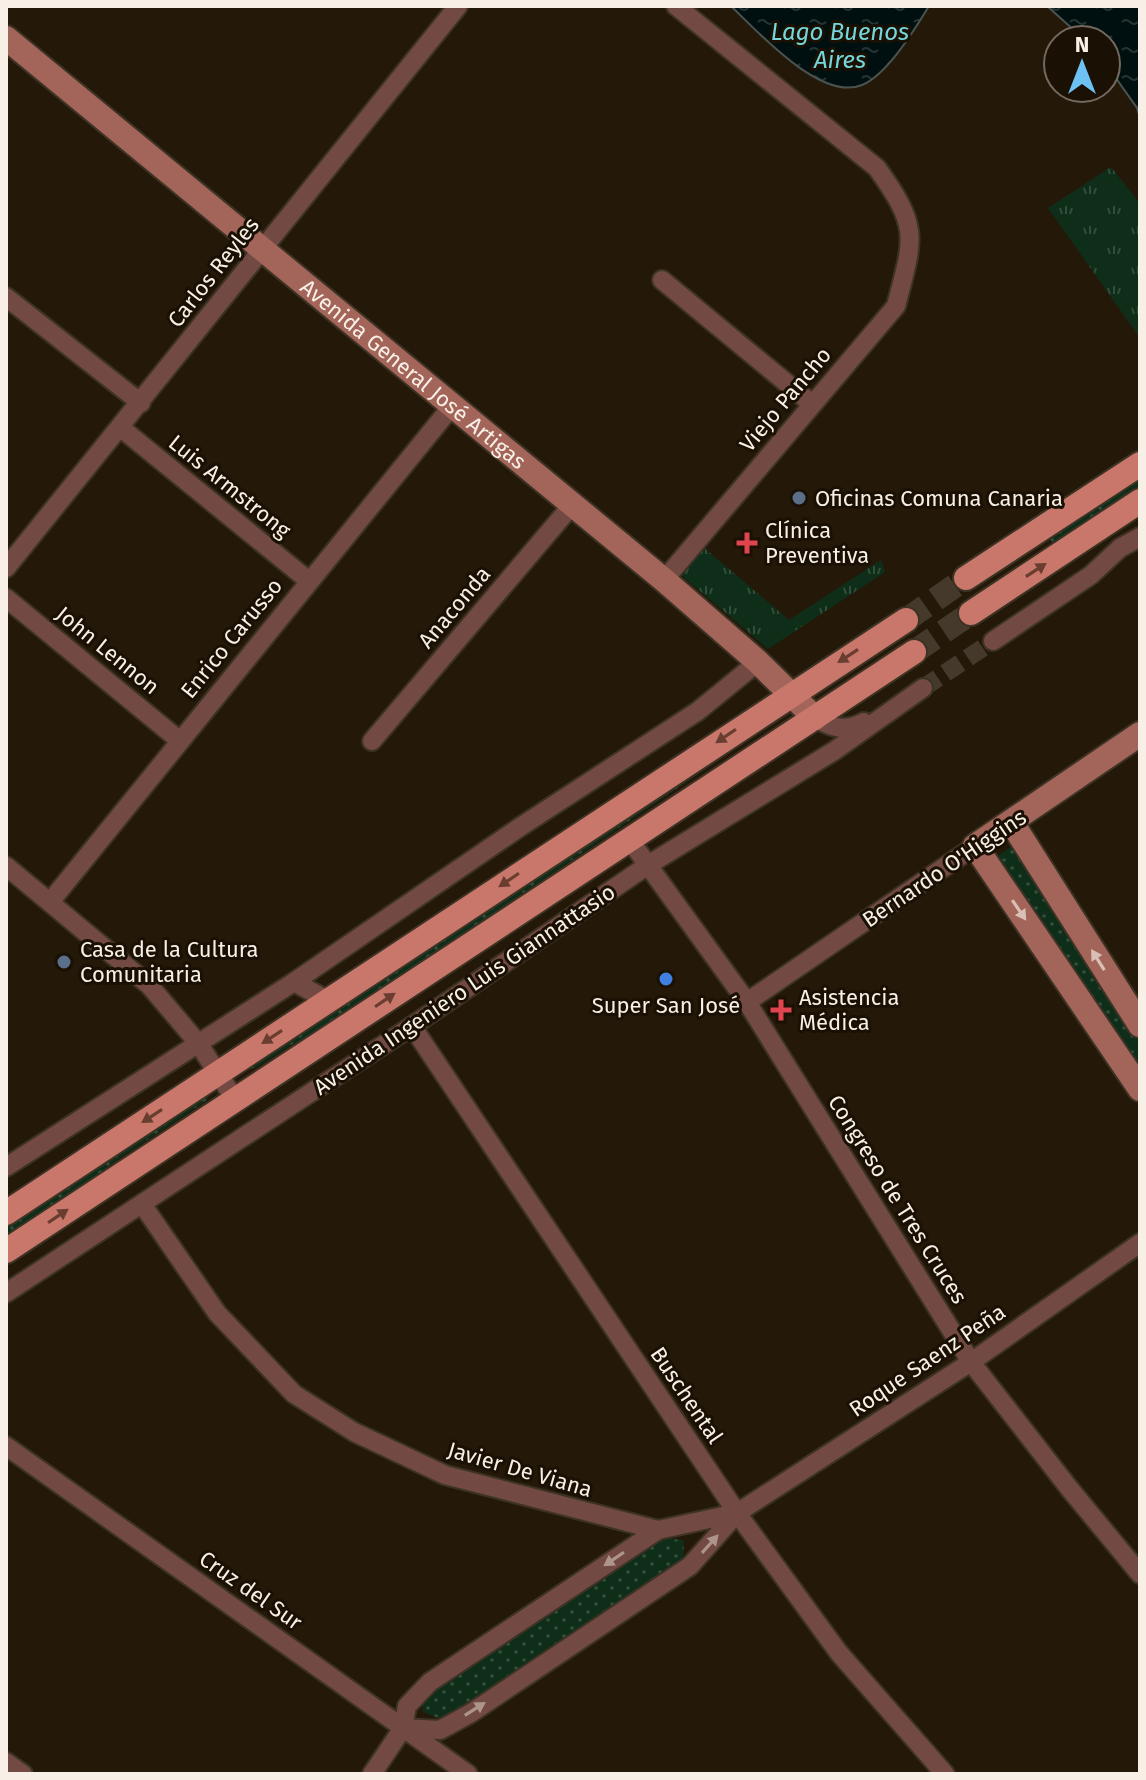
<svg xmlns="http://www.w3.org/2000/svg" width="1146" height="1780" viewBox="0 0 1146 1780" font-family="'Fira Sans',sans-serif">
<defs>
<pattern id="grass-dots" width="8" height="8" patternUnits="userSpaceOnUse" patternTransform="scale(2)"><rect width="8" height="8" fill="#0e2e19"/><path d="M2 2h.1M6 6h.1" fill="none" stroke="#324d3a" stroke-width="1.8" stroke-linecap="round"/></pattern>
<pattern id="park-tufts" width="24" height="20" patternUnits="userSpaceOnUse" patternTransform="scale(2)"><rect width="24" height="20" fill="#0e2e19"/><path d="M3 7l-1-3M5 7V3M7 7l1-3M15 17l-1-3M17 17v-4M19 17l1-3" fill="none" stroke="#324d3a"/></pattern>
<pattern id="water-ripples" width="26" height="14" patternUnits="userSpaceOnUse" patternTransform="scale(2)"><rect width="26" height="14" fill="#001010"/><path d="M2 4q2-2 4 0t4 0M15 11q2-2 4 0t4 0" fill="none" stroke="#263333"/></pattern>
</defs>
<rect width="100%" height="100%" fill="#241909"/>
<!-- grass -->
<g fill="url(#grass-dots)">
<polygon points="1140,475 1140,490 1054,547 1050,538"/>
<polygon points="775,714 779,719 313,1036 294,1043 255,1068 245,1069"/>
<polygon points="1012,846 1140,1040 1140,1074 998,856"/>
<polygon points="210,1093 207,1100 108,1166 96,1178 6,1238 6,1223"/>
<polygon points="663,1538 684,1540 683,1559 448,1722 423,1712 422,1699"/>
</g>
<!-- park -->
<g fill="url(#park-tufts)">
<polygon points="1111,167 1140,204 1140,338 1048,208"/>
<polygon points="702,546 789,620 881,560 885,572 768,649 680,574"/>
</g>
<!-- water -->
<g fill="url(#water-ripples)" stroke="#4a5350" stroke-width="2">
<path d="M 731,6 L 929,6 C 915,29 887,75 862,85 C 821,102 758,32 731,6 Z"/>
<polygon points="1047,6 1140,6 1140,118 1137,108 1106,64 1106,40 1085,40"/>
</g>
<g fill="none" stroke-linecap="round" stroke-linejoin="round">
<!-- street-tunnel -->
<polyline stroke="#44392a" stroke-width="18" stroke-dasharray="18 9" stroke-linecap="butt" points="923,688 993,641"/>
<!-- primary-tunnel -->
<g stroke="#44392a" stroke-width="24" stroke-dasharray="24 12" stroke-linecap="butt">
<polyline points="906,620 966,578"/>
<polyline points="914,652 971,613"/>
</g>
<defs>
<g id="street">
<polyline points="662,280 812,404"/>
<polyline points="6,297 141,403"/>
<polyline points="121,428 309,581"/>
<polyline points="6,568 458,6"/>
<path d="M 664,580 L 896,306 C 914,237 920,228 877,168 L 676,6"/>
<polyline points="6,598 179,740"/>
<polyline points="993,641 1091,575 1120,548 1140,537"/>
<path d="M 815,718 C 832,728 845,732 864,722"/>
<polyline points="372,741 572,505"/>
<polyline points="629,839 747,1002 971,1362 1069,1488 1140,1574"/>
<polyline points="6,866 149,985 198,1043 234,1098"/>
<polyline points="50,902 452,406"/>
<polyline points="294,982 327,1000"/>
<polyline points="747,1002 975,846"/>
<polyline points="412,1026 737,1513 839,1653 945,1774"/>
<polyline points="6,1167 294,982 520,827 698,711 758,662"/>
<polyline points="142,1204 217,1313 294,1394 354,1432 445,1475 658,1530"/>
<polyline points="6,1293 412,1026 648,865 834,751 923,688"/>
<polyline points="6,1446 468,1774"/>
<polyline points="403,1728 440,1730 471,1713 690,1566 737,1513 971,1362 1140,1243"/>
<polyline points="6,1762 23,1774"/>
<polyline points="372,1774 403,1728 407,1706 430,1682 658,1530 737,1513"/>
</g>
<g id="secondary">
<path id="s1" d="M 6,38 L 664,580 L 758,662 L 815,718"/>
<polyline points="1140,734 975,846 1140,1089"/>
<polyline points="1012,823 1140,1025"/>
</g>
<g id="primary">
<polyline points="966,578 1140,464"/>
<polyline points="971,613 1140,501"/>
<polyline points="6,1213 906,620"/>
<polyline points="6,1251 914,652"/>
</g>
</defs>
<!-- street casing -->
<use href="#street" stroke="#3d3324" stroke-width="22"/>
<!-- secondary casing -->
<use href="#secondary" stroke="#3d3324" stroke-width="28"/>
<!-- primary casing -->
<use href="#primary" stroke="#3d3324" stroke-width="28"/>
<!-- street -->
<use href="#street" stroke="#724a43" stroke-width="18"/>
<!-- secondary -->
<use href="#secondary" stroke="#a36459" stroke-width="24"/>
<!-- primary -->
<use href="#primary" stroke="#c9776a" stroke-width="24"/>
</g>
<!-- one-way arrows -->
<defs><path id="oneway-solid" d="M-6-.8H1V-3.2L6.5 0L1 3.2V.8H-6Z" transform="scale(2)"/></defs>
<g fill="#693e31">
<use href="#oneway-solid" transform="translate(1036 570) rotate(-33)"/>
<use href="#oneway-solid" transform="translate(848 656) rotate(147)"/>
<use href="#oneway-solid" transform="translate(726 736) rotate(146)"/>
<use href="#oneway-solid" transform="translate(509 880) rotate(146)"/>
<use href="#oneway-solid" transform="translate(385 1000) rotate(-34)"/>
<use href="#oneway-solid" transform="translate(272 1037) rotate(147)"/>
<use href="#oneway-solid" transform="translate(152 1116) rotate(147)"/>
<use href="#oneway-solid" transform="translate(58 1216) rotate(-34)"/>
</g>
<g fill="#dabfb5">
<use href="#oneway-solid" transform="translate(1019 910) rotate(56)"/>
<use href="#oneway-solid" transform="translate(1098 960) rotate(-122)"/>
</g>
<g fill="#ae958c">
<use href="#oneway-solid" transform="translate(710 1544) rotate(-48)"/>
<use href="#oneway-solid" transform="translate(614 1559) rotate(146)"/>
<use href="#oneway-solid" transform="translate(475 1709) rotate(-32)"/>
</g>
<!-- markers -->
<g fill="#5c6f8a" stroke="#1a1003" stroke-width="3">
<circle cx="799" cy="498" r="8"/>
<circle cx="64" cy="962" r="8"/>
</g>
<g fill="#e0444e" stroke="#1a1003" stroke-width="3">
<path d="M743 531h8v8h8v8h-8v8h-8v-8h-8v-8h8z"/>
<path d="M777 998h8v8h8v8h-8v8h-8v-8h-8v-8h8z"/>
</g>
<circle fill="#3f7fe0" stroke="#1a1003" stroke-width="3" cx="666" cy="979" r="8"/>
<g text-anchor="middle" stroke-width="6" stroke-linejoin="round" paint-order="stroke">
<!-- street labels -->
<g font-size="22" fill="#f8f0e6" stroke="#1a1003">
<text transform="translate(213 272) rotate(-52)" y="8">Carlos Reyles</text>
<text dy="8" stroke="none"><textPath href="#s1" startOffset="528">Avenida General José Artigas</textPath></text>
<text transform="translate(785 399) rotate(-50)" y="8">Viejo Pancho</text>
<text transform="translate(230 486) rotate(39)" y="8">Luis Armstrong</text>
<text transform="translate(454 607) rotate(-50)" y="8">Anaconda</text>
<text transform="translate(231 638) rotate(-51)" y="8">Enrico Carusso</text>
<text transform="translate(108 650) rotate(39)" y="8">John Lennon</text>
<text transform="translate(944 868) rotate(-34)" y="8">Bernardo O'Higgins</text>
<text transform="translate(464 989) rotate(-34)" y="8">Avenida Ingeniero Luis Giannattasio</text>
<text transform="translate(898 1199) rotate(58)" y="8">Congreso de Tres Cruces</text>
<text transform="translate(927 1360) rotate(-34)" y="8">Roque Saenz Peña</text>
<text transform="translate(687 1395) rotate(56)" y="8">Buschental</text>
<text transform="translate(520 1469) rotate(16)" y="8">Javier De Viana</text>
<text transform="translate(251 1590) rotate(35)" y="8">Cruz del Sur</text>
</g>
<!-- poi labels -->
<g font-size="22" fill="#f8f0e6" stroke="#1a1003" text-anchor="start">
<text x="815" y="506">Oficinas Comuna Canaria</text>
<text x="765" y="538">Clínica<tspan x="765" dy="25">Preventiva</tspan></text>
<text x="80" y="957">Casa de la Cultura<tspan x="80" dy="25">Comunitaria</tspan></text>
<text x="799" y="1005">Asistencia<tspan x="799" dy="25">Médica</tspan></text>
<text x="666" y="1013" text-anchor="middle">Super San José</text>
</g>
<!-- water labels -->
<g font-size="24" font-style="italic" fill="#74d7db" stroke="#1a1003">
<text x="840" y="40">Lago Buenos<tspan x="840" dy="28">Aires</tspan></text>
</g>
</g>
<!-- border -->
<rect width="1146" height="1780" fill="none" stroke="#f8f0e6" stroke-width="16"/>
<!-- north arrow -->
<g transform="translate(1082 64)"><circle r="38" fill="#1a1003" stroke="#736a5e" stroke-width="2"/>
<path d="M0-6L14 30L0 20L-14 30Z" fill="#6dc2f3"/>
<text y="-12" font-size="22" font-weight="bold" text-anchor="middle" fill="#f8f0e6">N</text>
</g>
</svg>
